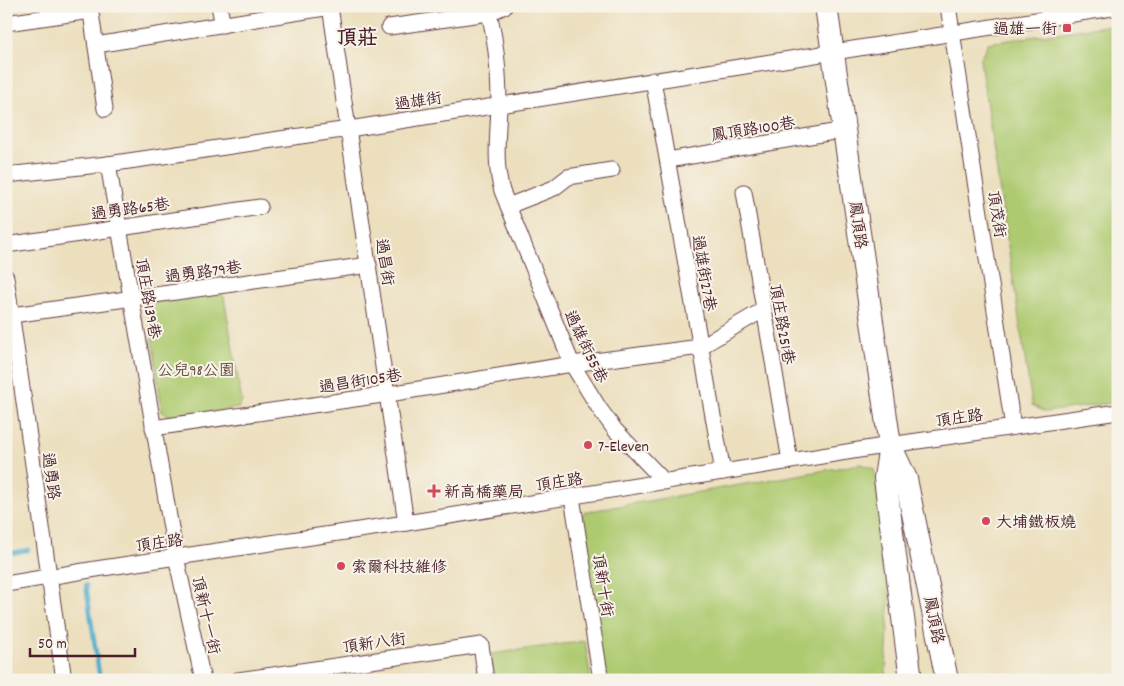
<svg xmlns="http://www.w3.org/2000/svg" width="1124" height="686" viewBox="0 0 1124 686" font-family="Dekko,'LXGW WenKai TC',sans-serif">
<rect width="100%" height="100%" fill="#f7f3e8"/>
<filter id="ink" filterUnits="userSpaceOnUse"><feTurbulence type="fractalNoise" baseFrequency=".02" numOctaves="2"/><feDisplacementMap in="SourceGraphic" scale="10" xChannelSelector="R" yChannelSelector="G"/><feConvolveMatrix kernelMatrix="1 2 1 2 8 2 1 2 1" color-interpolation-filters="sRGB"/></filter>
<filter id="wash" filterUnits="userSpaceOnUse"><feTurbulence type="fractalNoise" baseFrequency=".0096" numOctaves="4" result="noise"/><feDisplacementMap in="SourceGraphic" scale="20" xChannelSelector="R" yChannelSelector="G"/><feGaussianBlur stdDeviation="1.12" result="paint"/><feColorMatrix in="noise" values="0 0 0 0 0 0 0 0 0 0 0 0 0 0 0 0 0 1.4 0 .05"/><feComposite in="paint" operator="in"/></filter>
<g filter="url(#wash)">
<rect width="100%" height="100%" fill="#ecdfbe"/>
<!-- green -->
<g fill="#adca70" stroke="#7c744e">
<polygon points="1118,24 1118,402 1045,412 1032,405 980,60 988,43"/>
<polygon points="220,291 224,297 242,402 238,408 172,417 162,412 149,313 156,302"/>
<polygon points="861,464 874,469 890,585 886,671 887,680 604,680 578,523 584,512"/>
<polygon points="585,641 591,680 494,680 491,654"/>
</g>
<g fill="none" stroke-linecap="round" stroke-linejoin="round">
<!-- stream -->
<g stroke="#4faccd" stroke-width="4.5">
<polyline points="6,554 28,550"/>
<polyline points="86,585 100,680"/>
</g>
</g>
</g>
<g filter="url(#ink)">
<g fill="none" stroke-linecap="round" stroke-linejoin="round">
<defs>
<g id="minor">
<polyline points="90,6 105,109"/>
<polyline points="219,6 223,25"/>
<polyline points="330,6 406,523"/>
<path d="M 487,6 C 496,37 499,74 499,106 C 498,135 494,164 502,191 L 572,364 L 599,408 L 615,430 L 665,482"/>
<polyline points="948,6 1013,427"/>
<polyline points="6,23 91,11"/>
<polyline points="389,27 489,13 505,6"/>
<polyline points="96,45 331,7"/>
<polyline points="653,80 723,472"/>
<polyline points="668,160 845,130"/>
<polyline points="108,164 176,557 203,680"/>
<polyline points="6,175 108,164 349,129 1118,7"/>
<polyline points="744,192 790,461"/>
<polyline points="508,206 554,188 568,177 612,170"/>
<polyline points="6,245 260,207"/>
<polyline points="6,277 64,680"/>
<polyline points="12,315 369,265"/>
<polyline points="153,428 389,394 572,364 700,347 763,310"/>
<polyline points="572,497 601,680"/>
<polyline points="6,584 96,569 406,523 890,445 1118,412"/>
<polyline points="238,680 481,645 486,680"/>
</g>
<g id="secondary">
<polyline points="826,6 890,445 906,479 947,680"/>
<polyline points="890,445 885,478 911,680"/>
</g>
</defs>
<!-- minor casing -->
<use href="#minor" stroke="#623c41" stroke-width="17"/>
<!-- secondary casing -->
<use href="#secondary" stroke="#623c41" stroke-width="24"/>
<!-- minor -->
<use href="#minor" stroke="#fff" stroke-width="15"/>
<!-- secondary -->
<use href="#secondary" stroke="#fff" stroke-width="22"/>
</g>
</g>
<!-- markers -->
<g fill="#d1495b" stroke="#f7f3e8" stroke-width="2">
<rect x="1062" y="23" width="10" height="10" rx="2.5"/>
<circle cx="588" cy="445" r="5"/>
<path d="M431.5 483.5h5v5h5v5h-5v5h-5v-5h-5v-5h5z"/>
<circle cx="986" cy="521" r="5"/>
<circle cx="341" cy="566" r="5"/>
</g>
<g text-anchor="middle" stroke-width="4" stroke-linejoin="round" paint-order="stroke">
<!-- poi labels -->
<g font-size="16" fill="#4a1f2b" stroke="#f7f3e8" text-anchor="start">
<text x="1057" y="34" text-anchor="end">過雄一街</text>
<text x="598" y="451">7-Eleven</text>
<text x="444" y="497">新高橋藥局</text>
<text x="996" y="527">大埔鐵板燒</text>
<text x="351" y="572">索爾科技維修</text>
</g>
<!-- street labels -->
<g font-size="16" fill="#4a1f2b" stroke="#f7f3e8">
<text transform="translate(418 100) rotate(-9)" y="6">過雄街</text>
<text transform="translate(753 128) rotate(-9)" y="6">鳳頂路100巷</text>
<text transform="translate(130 208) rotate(-8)" y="6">過勇路65巷</text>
<text transform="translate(998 214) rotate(81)" y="6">頂茂街</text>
<text transform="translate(859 225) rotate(82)" y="6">鳳頂路</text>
<text transform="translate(386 262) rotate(81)" y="6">過昌街</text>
<text transform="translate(203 271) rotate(-8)" y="6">過勇路79巷</text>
<text transform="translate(705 273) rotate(80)" y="6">過雄街27巷</text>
<text transform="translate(149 298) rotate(80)" y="6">頂庄路139巷</text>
<text transform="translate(783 324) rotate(80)" y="6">頂庄路251巷</text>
<text transform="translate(587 346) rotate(64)" y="6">過雄街55巷</text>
<text transform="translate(360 380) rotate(-9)" y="6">過昌街105巷</text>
<text transform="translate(959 417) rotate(-8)" y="6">頂庄路</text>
<text transform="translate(52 476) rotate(82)" y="6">過勇路</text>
<text transform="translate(559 481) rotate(-9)" y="6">頂庄路</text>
<text transform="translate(159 542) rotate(-8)" y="6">頂庄路</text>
<text transform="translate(604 585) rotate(81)" y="6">頂新十街</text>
<text transform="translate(207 615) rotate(77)" y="6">頂新十一街</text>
<text transform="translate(935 620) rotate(79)" y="6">鳳頂路</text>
<text transform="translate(374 642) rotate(-8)" y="6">頂新八街</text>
</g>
<!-- park labels -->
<g font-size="16" fill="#685240" stroke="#f7f3e8">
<text x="196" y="375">公兒98公園</text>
</g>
<!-- district labels -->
<g font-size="21" font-weight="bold" fill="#4a1f2b" stroke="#f7f3e8">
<text x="357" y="44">頂莊</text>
</g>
</g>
<!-- margin -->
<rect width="1124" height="686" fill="none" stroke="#f7f3e8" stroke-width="25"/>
<!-- scale -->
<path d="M30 648v8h105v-8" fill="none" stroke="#4a1f2b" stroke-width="2.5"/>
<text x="38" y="648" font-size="15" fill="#4a1f2b" stroke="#f7f3e8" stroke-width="4" paint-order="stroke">50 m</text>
</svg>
